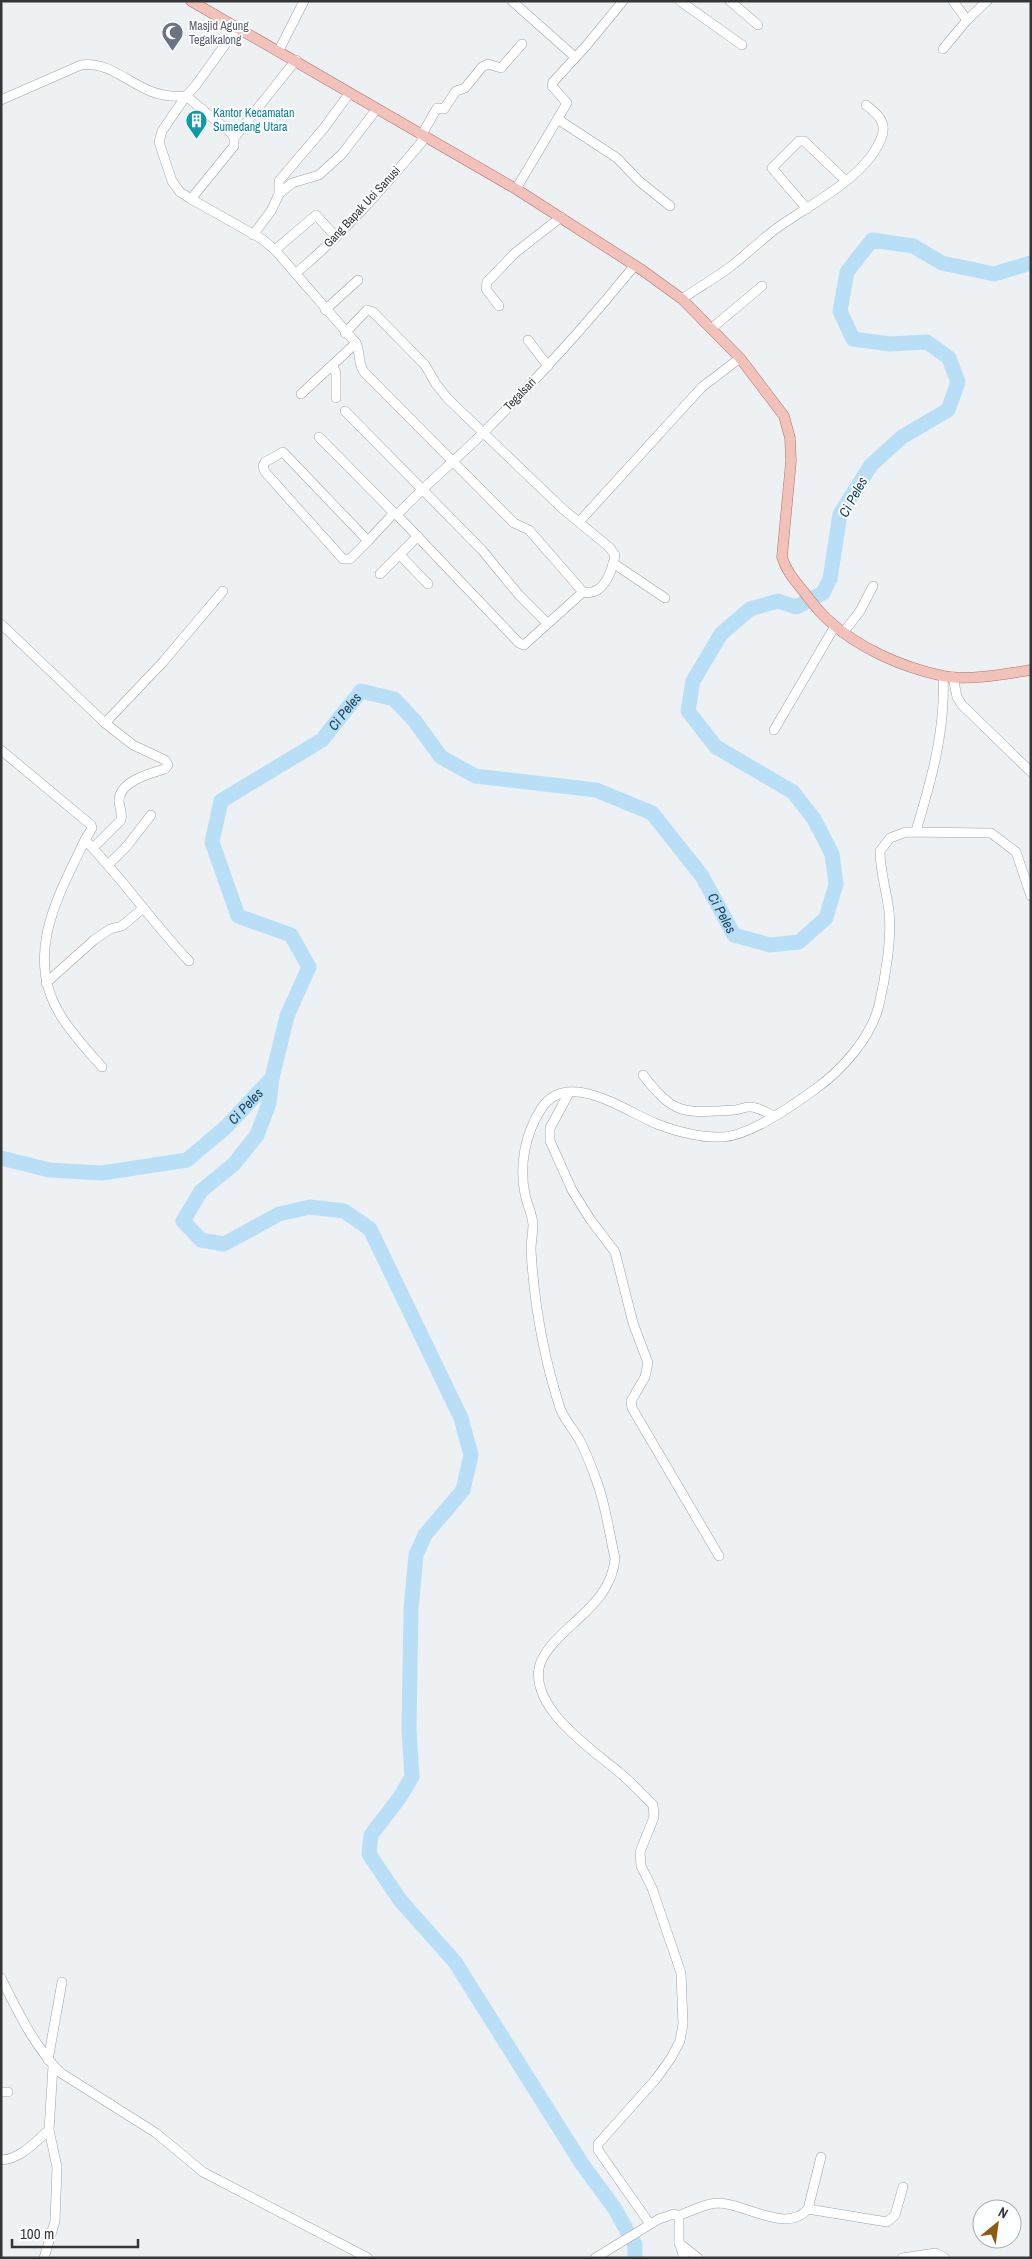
<svg xmlns="http://www.w3.org/2000/svg" width="1032" height="2259" viewBox="0 0 1032 2259" font-family="'Archivo Narrow',sans-serif">
<rect width="100%" height="100%" fill="#edf1f4"/>
<g fill="none" stroke-linecap="round" stroke-linejoin="round">
<!-- river -->
<g stroke="#b9dff7" stroke-width="15">
<polyline points="272,1078 269,1103 257,1135 234,1164 201,1191 183,1221 201,1240 224,1244 279,1214 310,1207 344,1211 370,1229 461,1418 471,1455 463,1490 425,1535 416,1555 411,1609 409,1729 412,1777 400,1797 371,1835 369,1854 400,1900 455,1962 582,2164 615,2209 635,2245 635,2258"/>
<path id="s1" d="M 1,1158 L 49,1170 L 102,1173 L 187,1160 L 226,1127 L 272,1078 L 287,1016 L 309,967 L 291,935 L 238,916 L 212,842 L 221,801 L 322,740 L 361,691 L 394,699 L 414,720 L 441,757 L 475,776 L 596,790 L 652,813 L 702,876 L 734,935 L 770,945 L 799,942 L 826,918 L 836,884 L 832,854 L 814,819 L 793,792 L 716,747 L 688,711 L 693,681 L 721,634 L 750,609 L 778,601 L 796,607 L 823,593 L 830,579 L 840,514 L 871,465 L 902,437 L 948,410 L 958,382 L 949,358 L 927,342 L 890,344 L 853,339 L 840,311 L 847,272 L 872,240 L 913,246 L 942,263 L 994,274 L 1031,263"/>
</g>
<defs>
<g id="minor">
<polyline points="512,1 575,57"/>
<polyline points="680,1 742,45"/>
<polyline points="730,1 758,25"/>
<polyline points="953,1 967,20 987,1"/>
<polyline points="943,49 967,20"/>
<polyline points="279,50 304,1"/>
<path d="M 1,100 L 81,65 C 108,61 127,82 150,91 C 162,96 174,97 186,96 L 196,85 L 237,28"/>
<polyline points="559,120 617,158 639,181 670,206"/>
<polyline points="421,136 437,108 444,109 456,91 465,88 482,67 488,64 501,68 522,44"/>
<polyline points="234,138 296,60"/>
<polyline points="516,189 567,103 552,86 553,82 586,46 623,1"/>
<polyline points="279,194 279,181 324,128 349,94"/>
<path d="M 191,199 L 180,192 L 172,181 L 159,142 L 162,131 L 186,96 L 231,133 L 234,138 L 234,146 L 191,199 L 262,239 L 275,250 L 356,343 C 361,353 357,362 364,372 L 514,523 L 529,530 L 583,592"/>
<polyline points="807,209 772,168 799,141 804,141 845,180"/>
<polyline points="253,235 271,211 279,194 292,183 319,175 342,154 376,110"/>
<polyline points="275,250 316,215 336,237"/>
<path d="M 296,273 C 344,233 385,186 425,138"/>
<path d="M 682,299 C 698,288 715,278 730,267 C 746,255 761,240 777,228 C 810,204 868,177 882,136 C 887,121 876,113 866,105"/>
<polyline points="499,306 486,289 487,282 515,253 561,217"/>
<polyline points="325,310 358,280"/>
<polyline points="712,328 762,286"/>
<path d="M 345,333 L 367,310 L 373,312 L 425,365 L 436,384 L 448,399 L 564,510 L 609,547 L 615,555 C 612,572 603,597 583,592 L 524,645 L 519,643 L 397,515"/>
<polyline points="528,340 548,366"/>
<polyline points="333,365 336,374 336,398"/>
<polyline points="301,394 356,343"/>
<polyline points="345,411 482,550 519,595 547,623"/>
<polyline points="319,437 394,513"/>
<path d="M 397,515 C 425,485 456,460 485,431 C 538,378 588,323 635,265"/>
<polyline points="579,522 702,387 740,358"/>
<polyline points="368,541 350,559 343,559 265,472 263,466 265,462 283,452 368,541 394,513 397,515"/>
<polyline points="400,555 428,584"/>
<polyline points="613,563 665,598"/>
<polyline points="380,574 418,536"/>
<polyline points="1,624 105,723 163,662 223,591"/>
<polyline points="843,633 860,611 873,586"/>
<polyline points="953,677 957,697 962,705 1031,772"/>
<polyline points="774,730 835,626"/>
<path d="M 1,750 L 91,825 L 92,828 L 85,840 C 122,878 152,922 189,961"/>
<path d="M 916,831 C 931,781 946,729 943,676"/>
<path d="M 85,840 C 58,896 23,956 61,1016 C 72,1034 88,1051 102,1067"/>
<path d="M 93,848 L 121,820 C 123,814 119,807 119,801 C 119,781 151,773 165,769 L 168,765 L 165,760 L 133,745 L 105,723"/>
<polyline points="108,865 127,846 151,815"/>
<polyline points="46,983 94,940 110,929 122,926 142,909"/>
<path d="M 643,1075 C 675,1116 683,1113 734,1110 C 739,1110 744,1107 749,1107 C 757,1106 767,1113 774,1116"/>
<polyline points="569,1093 550,1128 550,1141 572,1190 590,1219 615,1252 633,1323 648,1363 645,1377 631,1401 632,1408 719,1556"/>
<path d="M 1,1978 C 17,2010 35,2048 61,2073 L 156,2133 L 203,2172 L 368,2258"/>
<polyline points="48,2060 62,1982"/>
<polyline points="1,2092 8,2092"/>
<path d="M 1,2160 C 21,2159 35,2142 49,2130"/>
<polyline points="808,2209 887,2222 895,2215 903,2187"/>
<path d="M 678,2216 C 691,2211 706,2203 719,2203 C 747,2204 786,2234 808,2209 L 821,2157"/>
<path d="M 650,2224 L 598,2150 L 598,2144 L 656,2079 L 671,2058 L 680,2041 L 683,2024 L 681,1973 L 652,1888 L 641,1866 L 640,1852 L 654,1817 L 653,1805 C 642,1794 632,1783 620,1773 C 593,1750 532,1710 539,1668 C 542,1651 564,1632 576,1621 C 596,1603 613,1585 615,1558 C 609,1533 606,1506 597,1482 C 592,1468 586,1452 579,1439 C 573,1429 564,1419 560,1408 C 544,1358 534,1303 531,1250 C 531,1241 533,1233 533,1224 C 532,1213 527,1205 525,1194 C 519,1166 525,1134 541,1109 C 567,1068 625,1111 657,1124 C 678,1132 700,1138 723,1137 C 751,1135 792,1106 814,1090 C 841,1071 871,1038 879,1005 C 885,980 892,938 889,912 C 887,892 880,872 880,851 L 890,838 L 906,832 L 991,833 L 1016,852 L 1031,896"/>
<polyline points="679,2243 698,2258"/>
<polyline points="44,2258 55,2221 57,2167 49,2130 53,2066"/>
<polyline points="595,2258 659,2219 674,2214 678,2216 679,2219 679,2242 684,2258"/>
<polyline points="902,2258 936,2253 945,2258"/>
</g>
<path id="major" d="M 191,1 L 516,189 L 642,270 L 682,299 L 740,358 L 784,416 L 790,438 L 791,461 L 782,557 C 786,571 795,581 804,592 C 811,601 818,611 827,619 C 858,648 901,667 943,676 C 967,681 1006,674 1031,670"/>
</defs>
<!-- minor casing -->
<use href="#minor" stroke="#9fa2a5" stroke-width="10"/>
<!-- major casing -->
<use href="#major" stroke="#aa756d" stroke-width="11"/>
<!-- minor -->
<use href="#minor" stroke="#fff" stroke-width="9"/>
<!-- major -->
<use href="#major" stroke="#f2c1b9" stroke-width="10"/>
</g>
<!-- icons -->
<defs>
<symbol id="mosque-pin" viewBox="-11 -11 22 30"><path d="M0 17L-7.5 6A9.5 9.5 0 1 1 7.5 6Z" fill="#6b7280" stroke="#fcfeff"/><path d="M3.5-4.9A6 6 0 1 0 3.5 4.9A5 5 0 1 1 3.5-4.9Z" fill="#fff"/></symbol>
<symbol id="building-pin" viewBox="-11 -11 22 30"><path d="M0 17L-7.5 6A9.5 9.5 0 1 1 7.5 6Z" fill="#0f9aa8" stroke="#fcfeff"/><path d="M-4-6H4V6H1V3H-1V6H-4ZM-2.5-4.3h1.7v1.8h-1.7ZM.8-4.3h1.7v1.8H.8ZM-2.5-1h1.7V.8h-1.7ZM.8-1h1.7V.8H.8Z" fill="#fff"/></symbol>
</defs>
<g fill-rule="evenodd">
<use href="#mosque-pin" x="160" y="20" width="25" height="34"/>
<use href="#building-pin" x="184" y="108" width="25" height="34"/>
</g>
<g text-anchor="middle" stroke-width="4" stroke-linejoin="round" paint-order="stroke">
<!-- worship labels -->
<g font-size="12" fill="#5b616d" stroke="#fcfeff" text-anchor="start">
<text x="189" y="30">Masjid Agung<tspan x="189" dy="14">Tegalkalong</tspan></text>
</g>
<!-- culture labels -->
<g font-size="12" fill="#0d838f" stroke="#fcfeff" text-anchor="start">
<text x="213" y="117">Kantor Kecamatan<tspan x="213" dy="14">Sumedang Utara</tspan></text>
</g>
<!-- street labels -->
<g font-size="12" fill="#343536" stroke="#fcfeff">
<text transform="translate(362 207) rotate(-47)" y="4">Gang Bapak Uci Sanusi</text>
<text transform="translate(520 394) rotate(-46)" y="4">Tegalsari</text>
</g>
<!-- water labels -->
<g font-size="14" font-style="italic" fill="#16435b" stroke="#fcfeff">
<text transform="translate(853 497) rotate(-61)" y="5">Ci Peles</text>
<text dy="5" stroke="none"><textPath href="#s1" startOffset="792">Ci Peles</textPath></text>
<text dy="5" stroke="none"><textPath href="#s1" startOffset="1271">Ci Peles</textPath></text>
<text dy="5" stroke="none"><textPath href="#s1" startOffset="268">Ci Peles</textPath></text>
</g>
</g>
<!-- border -->
<rect width="1032" height="2259" fill="none" stroke="#343536" stroke-width="5"/>
<!-- north arrow -->
<g transform="translate(997 2224) rotate(29)"><circle r="24" fill="#fcfeff" stroke="#acaeaf"/>
<path d="M0-4L9 19L0 12L-9 19Z" fill="#915a11"/>
<text y="-8" font-size="14" font-weight="bold" text-anchor="middle" fill="#343536">N</text>
</g>
<!-- scale -->
<path d="M12 2239v8h126v-8" fill="none" stroke="#343536" stroke-width="2.5"/>
<text x="20" y="2239" font-size="15" fill="#343536" stroke="#fcfeff" stroke-width="4" paint-order="stroke">100 m</text>
</svg>
